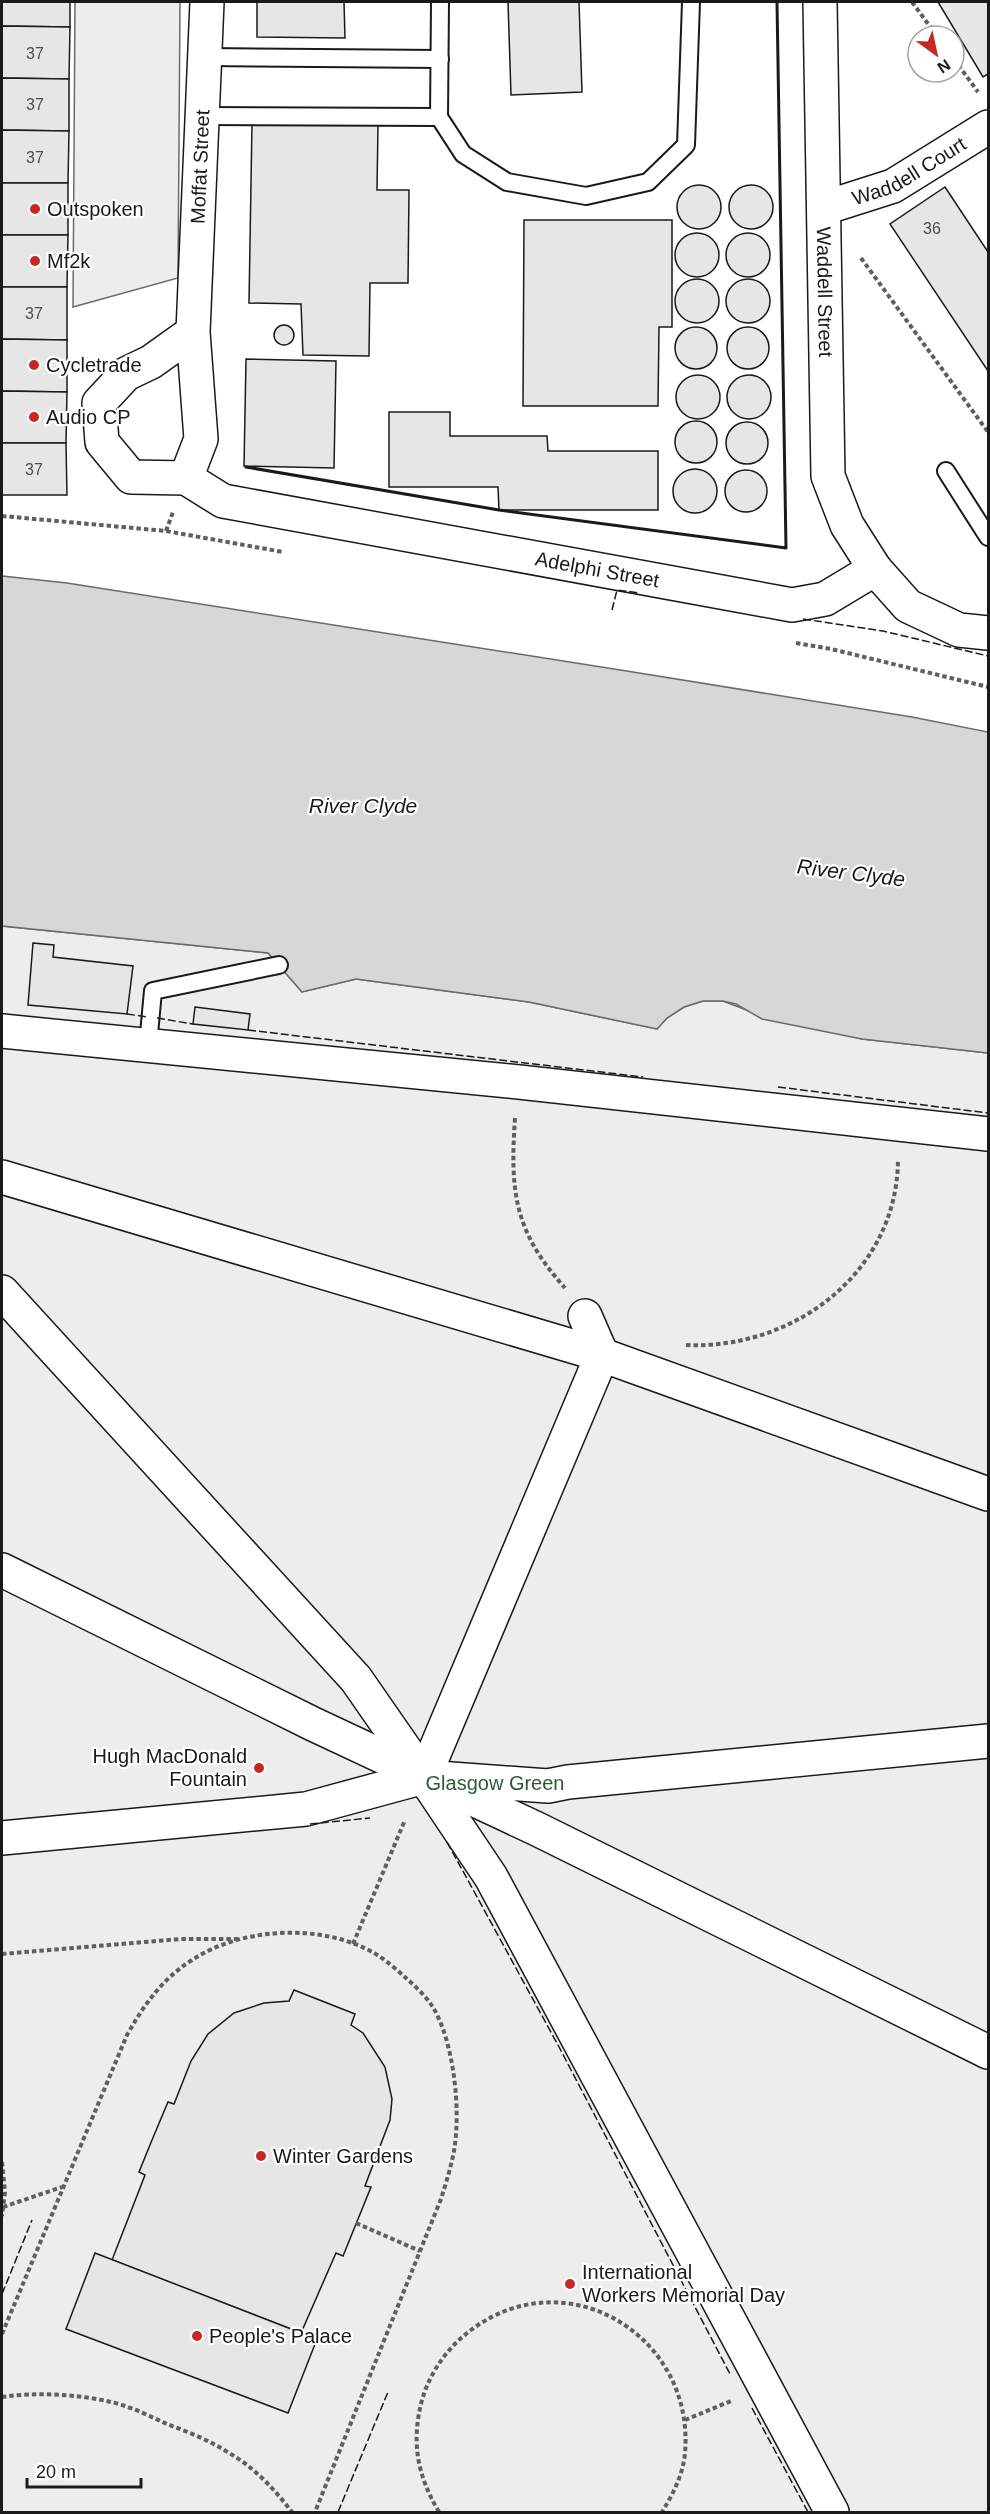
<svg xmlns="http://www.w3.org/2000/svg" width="990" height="2514" viewBox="0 0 990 2514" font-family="Arial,sans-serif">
<rect width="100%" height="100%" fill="#fff"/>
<!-- built -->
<g fill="#ededed" stroke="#6a6a6a" stroke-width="1.5">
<polygon points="75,2 180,2 178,278 73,307"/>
<polygon points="2,926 268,953 302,992 356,979 529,1002 657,1029 667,1018 684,1007 703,1001 723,1001 749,1011 862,1039 988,1053 988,2512 2,2512"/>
</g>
<!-- water -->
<polygon fill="#d7d7d7" stroke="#6a6a6a" stroke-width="1.5" points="2,576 67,583 633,672 912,717 988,732 988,1053 862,1039 762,1019 736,1004 723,1001 703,1001 684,1007 667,1018 657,1029 529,1002 356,979 302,992 268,953 2,926"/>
<!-- building -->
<g fill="#e6e6e6" stroke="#1a1a1a" stroke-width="1.5">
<polygon points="2,2 70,2 70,27 2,26"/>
<polygon points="257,2 344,2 345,38 257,37"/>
<polygon points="508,2 579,2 582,92 511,95"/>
<polygon points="938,2 988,2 988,74 983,77"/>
<polygon points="2,26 70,27 69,79 2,78"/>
<polygon points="2,78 69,79 69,131 2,130"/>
<polygon points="252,123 378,125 377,190 409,190 408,283 370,283 369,356 303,355 301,304 249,303"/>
<polygon points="2,130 69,131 68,183 2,183"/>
<rect x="2" y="183" width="66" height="52"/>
<circle cx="751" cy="207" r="22"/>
<circle cx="699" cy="207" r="22"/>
<polygon points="945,187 988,252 988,371 890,224"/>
<polygon points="524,220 672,220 672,327 659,327 658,406 523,406"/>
<circle cx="748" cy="255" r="22"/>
<circle cx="697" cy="255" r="22"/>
<polygon points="2,235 68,235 67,287 2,287"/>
<circle cx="748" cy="301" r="22"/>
<circle cx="697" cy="301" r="22"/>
<polygon points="2,287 67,287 67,340 2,339"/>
<circle cx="284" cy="335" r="10"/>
<circle cx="696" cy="348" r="21"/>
<circle cx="748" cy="348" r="21"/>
<polygon points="2,339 67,340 67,392 2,391"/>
<polygon points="246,359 336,361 334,468 244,466"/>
<circle cx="698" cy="397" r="22"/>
<circle cx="749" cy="397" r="22"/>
<polygon points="2,391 67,392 66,443 2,443"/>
<polygon points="389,412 450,412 450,436 547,436 548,451 658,451 658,510 499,510 498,487 389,487"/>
<circle cx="696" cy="442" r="21"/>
<circle cx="747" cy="443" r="21"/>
<polygon points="2,443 66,443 67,495 2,495"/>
<circle cx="695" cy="491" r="22"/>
<circle cx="746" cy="491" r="21"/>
<polygon points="33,943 54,945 53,957 133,966 127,1014 28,1005"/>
<polygon points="195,1007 250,1014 248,1030 193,1024"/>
<polygon points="294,1990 355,2014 351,2025 363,2033 385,2067 392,2099 390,2120 365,2186 371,2187 343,2256 336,2253 301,2333 112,2260 145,2175 139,2172 152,2140 168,2102 174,2104 191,2061 208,2034 234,2013 264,2003 289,2001"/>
<polygon points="95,2253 317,2339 288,2413 66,2329"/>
</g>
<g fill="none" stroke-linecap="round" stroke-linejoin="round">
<defs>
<g id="lane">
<polyline points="440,2 439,117 463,154 507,182 586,196 648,182 686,145 691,2"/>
<polyline points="204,57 440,59"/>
<polyline points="201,116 439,117"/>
<polyline points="946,471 988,537"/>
<polyline points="148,1045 153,991 279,965"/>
</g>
<g id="street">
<path id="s1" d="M 820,2 L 828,476 L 847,525 L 875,569"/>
<path id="s2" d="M 824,208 L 893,186 L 988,127"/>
<path id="s3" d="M 193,332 L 151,362 L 126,374 L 99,403 L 102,442 L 131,477 L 186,478 L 201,439 L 193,332 L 207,2"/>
<path id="s4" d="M 186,478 L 223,501 L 792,605 L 825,599 L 875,569 L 908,606 L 959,630 L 988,633"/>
<polyline points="2,1031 519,1082 988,1134"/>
<polyline points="2,1177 602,1355 988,1494"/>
<polyline points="2,1292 356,1679 424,1777 491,1877 832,2512"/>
<polyline points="2,1570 313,1724 537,1829 988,2052"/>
<polyline points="424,1777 602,1355 585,1316"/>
<polyline points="2,1838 306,1809 424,1777 548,1786 568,1782 988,1741"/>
</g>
</defs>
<!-- lane casing -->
<use href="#lane" stroke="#1a1a1a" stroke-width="20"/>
<!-- street casing -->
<use href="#street" stroke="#1a1a1a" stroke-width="36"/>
<!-- path -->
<g stroke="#5f5f5f" stroke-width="4" stroke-dasharray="4.5 3" stroke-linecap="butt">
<polyline points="912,2 937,36"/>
<polyline points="954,59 978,92"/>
<polyline points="861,258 988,432"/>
<polyline points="2,516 166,531 283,552"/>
<polyline points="166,531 173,512"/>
<polyline points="796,643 831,649 988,687"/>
<path d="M 515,1118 C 510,1192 514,1231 565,1288"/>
<path d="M 686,1345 C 793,1350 897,1273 898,1160"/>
<polyline points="353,1944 405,1820"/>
<polyline points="2,1954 180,1939 238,1939"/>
<polyline points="2,2162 5,2192 2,2216"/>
<polyline points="3,2207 62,2187"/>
<polyline points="356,2223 420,2251"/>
<path d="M 2,2334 L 127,2035 C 144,2005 162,1979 192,1960 C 242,1927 322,1923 374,1953 C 386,1960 397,1970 406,1978 C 416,1987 427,1997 434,2009 C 454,2044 461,2110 454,2151 C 451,2167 446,2183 441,2199 L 315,2512"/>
<path d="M 2,2397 C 36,2392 77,2394 111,2402 C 130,2406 149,2416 167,2424 C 188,2432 209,2440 229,2453 C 254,2467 275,2490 292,2512"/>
<polyline points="685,2420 731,2401"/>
<path d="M 439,2512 C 417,2475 411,2442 422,2400 C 430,2372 448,2347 471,2330 C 567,2258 695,2336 685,2453 C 683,2475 673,2494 662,2512"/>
</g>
<!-- lane -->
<use href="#lane" stroke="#fff" stroke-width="16"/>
<!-- street -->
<use href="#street" stroke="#fff" stroke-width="33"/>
<!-- fence -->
<g stroke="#1a1a1a" stroke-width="1.5" stroke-dasharray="8 3" stroke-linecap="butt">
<polyline points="612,610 617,590 640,593"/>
<polyline points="803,619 883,631 988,656"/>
<polyline points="127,1014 148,1017"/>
<polyline points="157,1018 193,1024"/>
<polyline points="248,1030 643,1077"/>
<polyline points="778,1087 988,1113"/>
<polyline points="310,1824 370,1818"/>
<polyline points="447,1842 558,2045 730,2374"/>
<polyline points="2,2294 32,2220"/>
<polyline points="752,2408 808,2512"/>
<polyline points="338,2512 388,2392"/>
</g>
<!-- wall -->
<polyline stroke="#1a1a1a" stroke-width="3" points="246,467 499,510 786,548 777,2"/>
</g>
<!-- markers -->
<g fill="#c62828" stroke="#fff" stroke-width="2">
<circle cx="35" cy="209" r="6"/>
<circle cx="35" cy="261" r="6"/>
<circle cx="34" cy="365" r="6"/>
<circle cx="34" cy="417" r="6"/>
<circle cx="259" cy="1768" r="6"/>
<circle cx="261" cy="2156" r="6"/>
<circle cx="570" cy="2284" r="6"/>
<circle cx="197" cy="2336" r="6"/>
</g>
<g text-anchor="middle" stroke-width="4.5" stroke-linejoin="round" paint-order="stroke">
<!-- number labels -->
<g font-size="16" fill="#4d4d4d">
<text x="35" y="59">37</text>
<text x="35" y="110">37</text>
<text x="35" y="163">37</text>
<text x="932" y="234">36</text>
<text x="34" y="319">37</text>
<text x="34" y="475">37</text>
</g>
<!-- street labels -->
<g font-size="20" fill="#1a1a1a" stroke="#fff">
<text dy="7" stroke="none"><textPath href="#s3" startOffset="573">Moffat Street</textPath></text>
<text dy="7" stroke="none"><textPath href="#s2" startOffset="93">Waddell Court</textPath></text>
<text dy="7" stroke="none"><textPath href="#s1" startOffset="290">Waddell Street</textPath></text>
<text dy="7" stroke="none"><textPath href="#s4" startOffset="424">Adelphi Street</textPath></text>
</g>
<!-- poi labels -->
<g font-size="20" fill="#1a1a1a" stroke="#fff" text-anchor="start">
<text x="47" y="216">Outspoken</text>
<text x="47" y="268">Mf2k</text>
<text x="46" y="372">Cycletrade</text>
<text x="46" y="424">Audio CP</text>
<text x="247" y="1763" text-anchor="end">Hugh MacDonald<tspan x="247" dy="23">Fountain</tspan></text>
<text x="273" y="2163">Winter Gardens</text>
<text x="582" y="2279">International<tspan x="582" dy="23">Workers Memorial Day</tspan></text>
<text x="209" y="2343">People's Palace</text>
</g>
<!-- park labels -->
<g font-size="20" fill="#2b5a34" stroke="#fff">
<text x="495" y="1790">Glasgow Green</text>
</g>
<!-- water labels -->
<g font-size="21" font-style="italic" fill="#1a1a1a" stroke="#fff">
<text x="363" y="813">River Clyde</text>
<text transform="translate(851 873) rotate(7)" y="7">River Clyde</text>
</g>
</g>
<!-- border -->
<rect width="990" height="2514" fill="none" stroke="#1a1a1a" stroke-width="6"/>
<!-- north arrow -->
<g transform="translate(936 54) rotate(147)"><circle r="28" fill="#ffffff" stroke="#a3a3a3" stroke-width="1.5"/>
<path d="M0-4.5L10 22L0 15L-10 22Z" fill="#c62828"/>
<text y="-9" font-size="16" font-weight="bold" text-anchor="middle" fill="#1a1a1a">N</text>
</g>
<!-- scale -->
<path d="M27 2478v9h114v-9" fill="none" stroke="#1a1a1a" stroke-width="3"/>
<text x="36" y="2478" font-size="18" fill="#1a1a1a" stroke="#ffffff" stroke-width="4.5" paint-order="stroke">20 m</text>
</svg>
